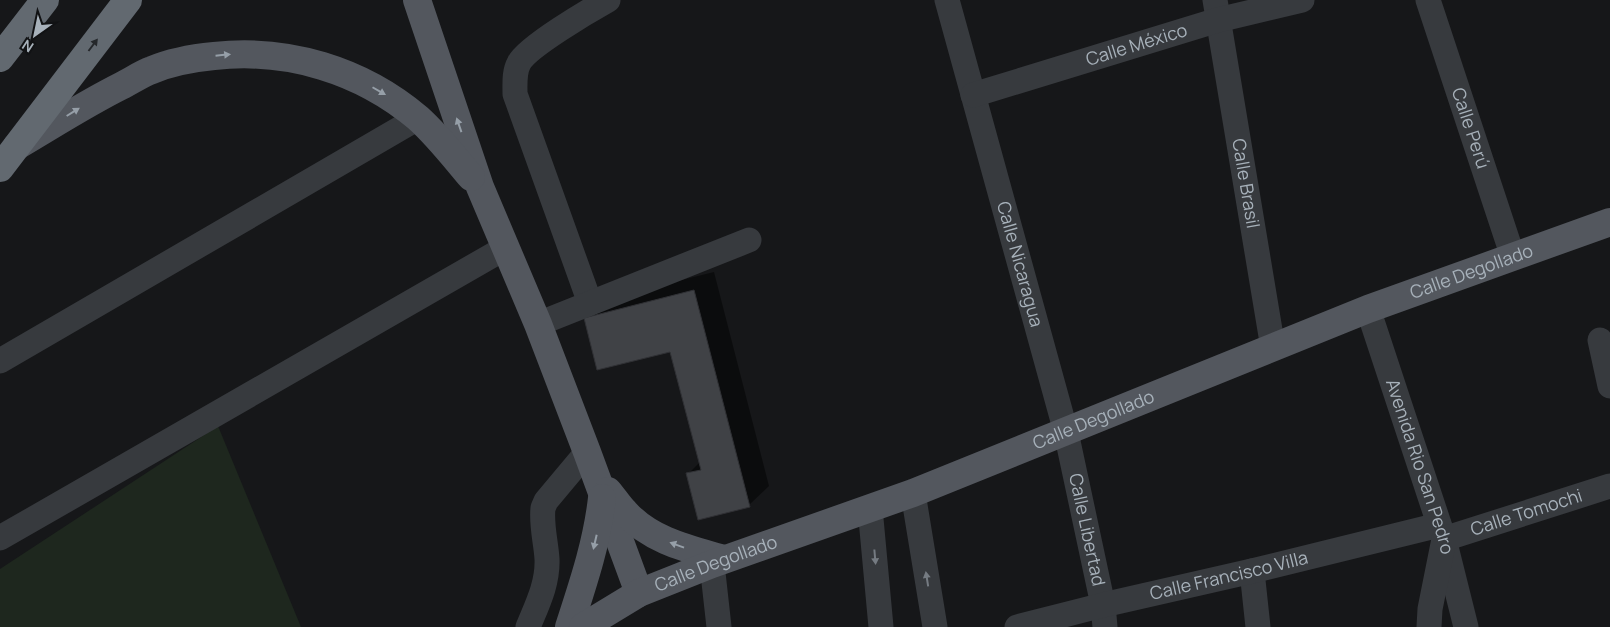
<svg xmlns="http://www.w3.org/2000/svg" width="1610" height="627" viewBox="0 0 1610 627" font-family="Manrope,sans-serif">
<rect width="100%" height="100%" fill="#161719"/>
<!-- green -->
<polygon fill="#1e271e" points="218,426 301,627 0,627 0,569"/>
<!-- shadow -->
<polygon fill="#0007" points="714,272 769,486 749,505 688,474 700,462 671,350 585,318 604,299"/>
<!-- building -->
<polygon fill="#404246" stroke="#303135" points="694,290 750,507 698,520 686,473 701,470 670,352 597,370 584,318"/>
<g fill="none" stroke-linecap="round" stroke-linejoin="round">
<!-- minor -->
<g stroke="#373a3e" stroke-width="25">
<path id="s1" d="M 947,0 L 1066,432 L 1103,605 L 1105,627"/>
<path id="s2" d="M 1215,0 L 1273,348"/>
<path id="s3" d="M 1428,0 L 1513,257"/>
<path id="s4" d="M 973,95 L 1218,20 L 1302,0"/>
<path d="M 590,303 L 515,94 C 515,83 514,72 519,63 C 527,47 590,10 608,0"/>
<path id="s5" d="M 1368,309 L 1444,539 L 1466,627"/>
<polyline points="538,324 749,240"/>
<polyline points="1600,340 1610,386"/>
<polyline points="0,361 418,118"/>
<polyline points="913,493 935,627"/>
<polyline points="870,508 881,627"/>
<polyline points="0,538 505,248"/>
<polyline points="712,564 719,627"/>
<polyline points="1252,571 1258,627"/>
<path d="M 528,627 C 537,605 548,584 547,559 C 546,542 541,525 543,508 L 546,501 L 587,452"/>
<path id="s6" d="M 1017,627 L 1103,605 L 1252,571 L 1439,525"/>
<path id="s7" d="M 1429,627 L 1430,609 L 1444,539 L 1610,486"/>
</g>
<!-- major -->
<g stroke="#53575e" stroke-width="28">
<polyline points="417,0 480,187 538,324 587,452 639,593"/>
<path d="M 17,146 C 51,126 85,104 121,86 C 131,81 141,74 152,70 C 171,62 193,58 214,56 C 288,48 361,70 418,118 C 438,136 454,157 471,177"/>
<path d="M 608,491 C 614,498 619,506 625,512 C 651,541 689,549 724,559"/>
<path d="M 569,627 C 583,584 597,543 602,498"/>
<path id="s8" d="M 583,627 L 639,593 L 712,564 L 913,493 L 1368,309 L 1610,222"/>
</g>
<!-- highway -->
<g stroke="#626970" stroke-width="28">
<polyline points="0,58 45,0"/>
<polyline points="0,168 128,0"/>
</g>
</g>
<!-- one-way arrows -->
<defs><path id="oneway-solid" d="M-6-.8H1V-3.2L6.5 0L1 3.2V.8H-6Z" transform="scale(1.25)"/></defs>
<use fill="#25282b" href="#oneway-solid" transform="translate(93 45) rotate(-53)"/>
<g fill="#969fa8">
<use href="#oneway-solid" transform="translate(223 55) rotate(-6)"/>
<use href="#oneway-solid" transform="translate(379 91) rotate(30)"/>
<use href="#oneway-solid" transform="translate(73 112) rotate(-32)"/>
<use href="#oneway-solid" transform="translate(459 125) rotate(-109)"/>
<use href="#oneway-solid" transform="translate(595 542) rotate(103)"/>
<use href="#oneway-solid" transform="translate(677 545) rotate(-160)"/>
</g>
<g fill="#757b82">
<use href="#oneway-solid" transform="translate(875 557) rotate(85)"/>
<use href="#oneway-solid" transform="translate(927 579) rotate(-99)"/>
</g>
<g text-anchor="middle" stroke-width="4" stroke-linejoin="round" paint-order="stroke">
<!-- street labels -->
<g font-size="18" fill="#a7b1ba" stroke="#111214">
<text dy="6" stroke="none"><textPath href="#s4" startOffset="171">Calle México</textPath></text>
<text dy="6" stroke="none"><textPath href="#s3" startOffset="135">Calle Perú</textPath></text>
<text dy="6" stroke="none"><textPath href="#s2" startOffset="186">Calle Brasil</textPath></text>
<text dy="6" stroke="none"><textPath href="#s1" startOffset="274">Calle Nicaragua</textPath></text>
<text dy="6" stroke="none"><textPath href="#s8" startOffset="958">Calle Degollado</textPath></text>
<text dy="6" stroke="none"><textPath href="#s8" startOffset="552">Calle Degollado</textPath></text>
<text dy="6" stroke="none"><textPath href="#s5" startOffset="166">Avenida Rio San Pedro</textPath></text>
<text dy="6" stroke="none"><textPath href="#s7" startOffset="176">Calle Tomochi</textPath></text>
<text dy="6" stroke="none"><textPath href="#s1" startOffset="548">Calle Libertad</textPath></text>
<text dy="6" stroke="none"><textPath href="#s8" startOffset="148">Calle Degollado</textPath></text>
<text dy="6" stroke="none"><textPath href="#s6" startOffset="218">Calle Francisco Villa</textPath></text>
</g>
</g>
<!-- north arrow -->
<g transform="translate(35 35) rotate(213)" stroke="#111214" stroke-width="4" paint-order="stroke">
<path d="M0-4L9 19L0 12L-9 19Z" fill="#a7b1ba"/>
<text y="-8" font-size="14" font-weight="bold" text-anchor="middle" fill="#a7b1ba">N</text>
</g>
</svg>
